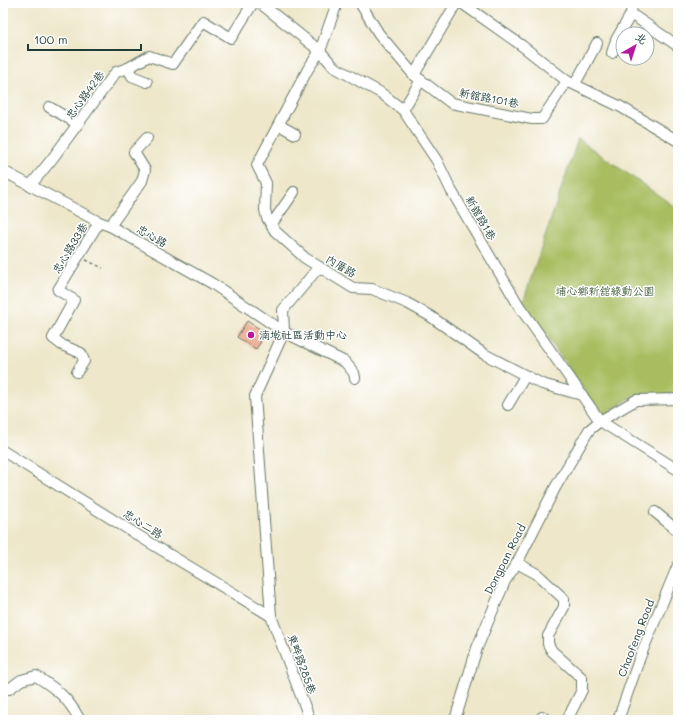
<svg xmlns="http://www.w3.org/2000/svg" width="681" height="723" viewBox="0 0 681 723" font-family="Mali,'LXGW WenKai TC',sans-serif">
<rect width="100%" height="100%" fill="#fff"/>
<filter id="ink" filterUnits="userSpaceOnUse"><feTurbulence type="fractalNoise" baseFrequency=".025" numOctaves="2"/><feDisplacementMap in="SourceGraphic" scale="8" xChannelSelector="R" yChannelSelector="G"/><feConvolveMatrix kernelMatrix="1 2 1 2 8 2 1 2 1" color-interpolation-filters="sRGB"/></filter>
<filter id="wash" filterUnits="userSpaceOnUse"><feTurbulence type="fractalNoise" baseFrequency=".012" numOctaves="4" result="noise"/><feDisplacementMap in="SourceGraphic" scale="16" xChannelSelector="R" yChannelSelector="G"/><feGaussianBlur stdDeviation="0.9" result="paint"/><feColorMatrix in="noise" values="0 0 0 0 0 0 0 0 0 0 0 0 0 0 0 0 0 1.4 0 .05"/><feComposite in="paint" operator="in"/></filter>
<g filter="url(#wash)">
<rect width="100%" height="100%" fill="#eee7ca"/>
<!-- green -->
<polygon fill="#a9bd61" stroke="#647d4a" points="578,139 678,209 678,395 636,394 602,416 523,302"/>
<g id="blocks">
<!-- building -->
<polygon fill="#e9a183" points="247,321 266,333 256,349 237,337"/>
</g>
</g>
<g filter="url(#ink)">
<use href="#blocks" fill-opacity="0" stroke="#677868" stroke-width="1"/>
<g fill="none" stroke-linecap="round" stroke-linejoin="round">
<defs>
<g id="minor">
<polyline points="260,3 320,51 334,67 381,93 403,110 437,161 451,190 519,306 600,421 678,470"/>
<polyline points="337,3 320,51 308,69 257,165 266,183 265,210 267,218 275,231 305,258 353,288 372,289 407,303 430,316 484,354 542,384 582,395"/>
<polyline points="360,3 379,34 414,75 451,103 532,119 542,119 567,81"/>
<polyline points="632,3 631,14 678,46"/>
<polyline points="463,4 521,45 567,81 621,107 678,141"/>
<polyline points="612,53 616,40 631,14"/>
<polyline points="128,68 132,76 147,82"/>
<polyline points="414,75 454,7"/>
<polyline points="575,84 597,43"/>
<polyline points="49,107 78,124"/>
<polyline points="403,110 421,80"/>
<polyline points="279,125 295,134"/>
<polyline points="3,171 99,222 110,226 213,284 284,332 345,362 354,373 355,378"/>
<polyline points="30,186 52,159 116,72 128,68 149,56 173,64 203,21 231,38 253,3"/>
<polyline points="271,225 294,192"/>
<polyline points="110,226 142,181 145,170 134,152 147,138"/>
<polyline points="77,372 84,361 81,353 62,345 53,338 74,300 58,290 99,222"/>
<polyline points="508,405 525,376"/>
<polyline points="3,451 147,541 271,616"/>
<polyline points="655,512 678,531"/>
<polyline points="517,563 537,574 564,599 564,607 548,636 548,644 552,651 582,678 582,690 567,720"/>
<path d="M 3,687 L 9,689 L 21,680 L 36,676 C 58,690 67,697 80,720"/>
<polyline points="542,717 548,720"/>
<polyline points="310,720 271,616 255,396 284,332 283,310 319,267"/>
<polyline points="455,720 477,648 505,581 517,563 555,488 589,430 600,421 636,400 678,399"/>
<polyline points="618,720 640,657 678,565"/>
</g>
</defs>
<!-- minor casing -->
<use href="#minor" stroke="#677868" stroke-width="12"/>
<!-- path -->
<polyline stroke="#677868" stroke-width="1.5" stroke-dasharray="3 3" stroke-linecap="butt" points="86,260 103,268"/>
<!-- minor -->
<use href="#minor" stroke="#fff" stroke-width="10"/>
</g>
</g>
<!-- markers -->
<circle fill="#b5179e" stroke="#fff" stroke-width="1.5" cx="251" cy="335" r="4"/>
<g text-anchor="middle" stroke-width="3" stroke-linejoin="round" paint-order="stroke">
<!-- street labels -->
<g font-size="11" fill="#1f3d34" stroke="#fff">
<text transform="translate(85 95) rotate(-54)" y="4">忠心路42巷</text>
<text transform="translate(489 98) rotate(11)" y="4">新舘路101巷</text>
<text transform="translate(481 218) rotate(60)" y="4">新舘路1巷</text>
<text transform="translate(152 236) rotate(29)" y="4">忠心路</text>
<text transform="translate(70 248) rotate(-59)" y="4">忠心路33巷</text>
<text transform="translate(341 266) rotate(30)" y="4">內厝路</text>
<text transform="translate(143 524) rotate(32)" y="4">忠心二路</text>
<text transform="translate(505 559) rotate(-63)" y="4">Dongpan Road</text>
<text transform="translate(636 638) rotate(-69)" y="4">Chaofeng Road</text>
<text transform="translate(302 664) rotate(70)" y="4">東畔路285巷</text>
</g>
<!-- park labels -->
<g font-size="11" fill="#486342" stroke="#fff">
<text x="605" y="295">埔心鄉新舘綠動公園</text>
</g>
<!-- poi labels -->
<g font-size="11" fill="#1f3d34" stroke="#fff" text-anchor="start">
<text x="259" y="339">湳墘社區活動中心</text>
</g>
</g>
<!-- margin -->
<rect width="681" height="723" fill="none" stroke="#fff" stroke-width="16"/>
<!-- north arrow -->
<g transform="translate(635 46) rotate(39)"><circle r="19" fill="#ffffff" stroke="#a5b1ae"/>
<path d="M0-3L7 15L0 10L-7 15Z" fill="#b5179e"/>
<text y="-6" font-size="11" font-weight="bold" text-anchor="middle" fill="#1f3d34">北</text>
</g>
<!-- scale -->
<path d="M28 44v6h113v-6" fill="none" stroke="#1f3d34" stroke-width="2"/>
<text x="34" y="44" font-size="12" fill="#1f3d34" stroke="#ffffff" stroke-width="3" paint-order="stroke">100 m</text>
</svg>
